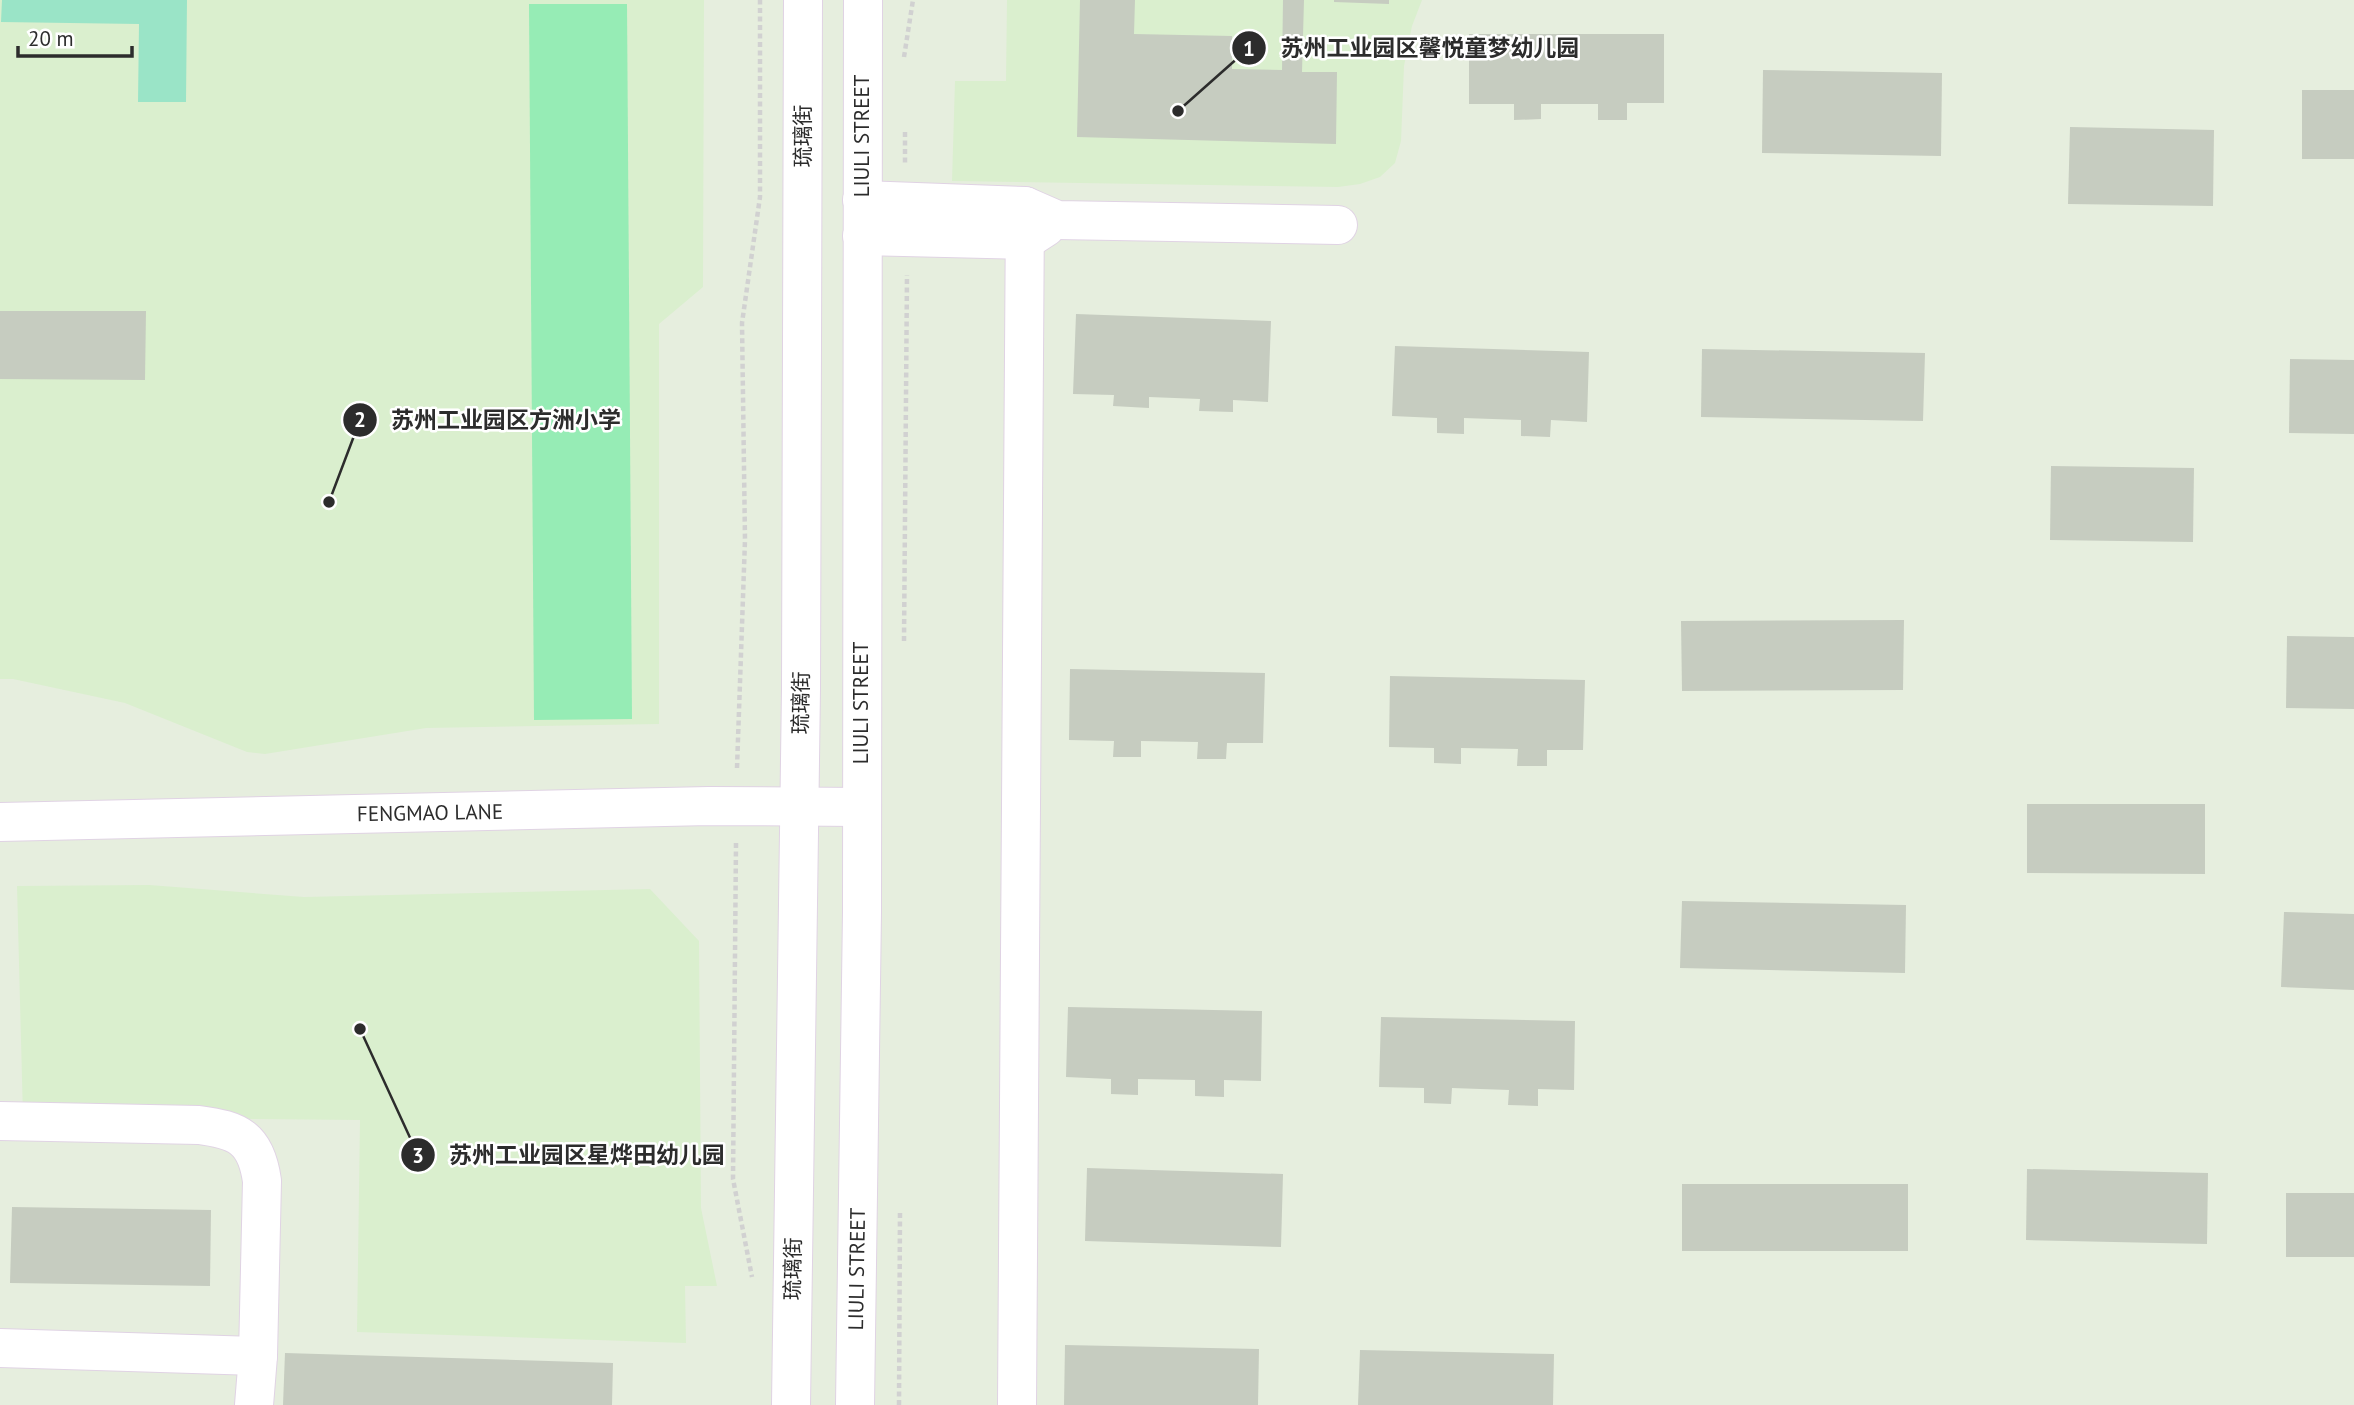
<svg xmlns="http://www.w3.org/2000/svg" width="2354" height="1405" viewBox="0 0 2354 1405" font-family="'PT Sans','Noto Sans SC',sans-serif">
<rect width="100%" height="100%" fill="#e6eede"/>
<!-- education -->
<g fill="#daefce">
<polygon points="0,0 704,0 703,287 659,324 659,724 426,728 265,754 247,752 125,703 13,679 0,679"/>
<polygon points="1007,0 1422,0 1412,26 1404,66 1401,141 1395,163 1380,177 1360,184 1338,187 952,181 955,81 1006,81"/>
<polygon points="149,885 304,897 650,889 699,941 701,1208 717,1286 685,1286 686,1343 357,1332 360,1120 23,1117 17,886"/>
</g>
<!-- green -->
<polygon fill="#9ae4c7" points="2,0 187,0 186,102 138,102 139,24 1,22"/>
<!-- pitch -->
<polygon fill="#96ecb5" points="529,4 627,4 632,719 534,720"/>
<!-- building -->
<g fill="#c6ccc0">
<polygon points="1080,0 1135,0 1134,34 1232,36 1232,69 1282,70 1283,0 1304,0 1302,72 1337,72 1336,144 1077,137"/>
<polygon points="1334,0 1389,0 1389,4 1334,2"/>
<polygon points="1469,34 1664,34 1664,103 1627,103 1627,120 1598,120 1598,104 1541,104 1541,119 1514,120 1514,104 1469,104"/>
<polygon points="1763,70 1942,73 1941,156 1762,153"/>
<rect x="2302" y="90" width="52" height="69"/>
<polygon points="2070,127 2214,130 2213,206 2068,204"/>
<polygon points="0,311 146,311 145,380 0,379"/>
<polygon points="1076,314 1271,321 1268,402 1233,400 1233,412 1199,411 1200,399 1149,397 1149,408 1113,406 1114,395 1073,394"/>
<polygon points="1395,346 1589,352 1587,422 1551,420 1550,437 1521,436 1521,420 1464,418 1464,434 1437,433 1437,418 1392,416"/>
<polygon points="1702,349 1925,353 1923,421 1701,417"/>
<polygon points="2290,359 2354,360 2354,434 2289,433"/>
<polygon points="2051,466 2194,468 2193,542 2050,540"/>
<polygon points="1904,620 1903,690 1682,691 1681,621"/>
<polygon points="2287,636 2354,637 2354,709 2286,708"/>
<polygon points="1070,669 1265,673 1263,743 1227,743 1226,759 1197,759 1198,742 1141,741 1141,757 1113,757 1114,741 1069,740"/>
<polygon points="1390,676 1585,680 1583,750 1547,750 1547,766 1517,766 1518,749 1461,748 1461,764 1434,763 1434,748 1389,747"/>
<polygon points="2027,804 2205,804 2205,874 2027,873"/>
<polygon points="1682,901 1906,905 1905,973 1680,968"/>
<polygon points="2284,912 2354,914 2354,990 2281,987"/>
<polygon points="1068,1007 1262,1011 1261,1081 1224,1080 1224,1097 1195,1096 1195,1080 1138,1079 1138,1095 1111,1094 1111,1079 1066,1077"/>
<polygon points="1381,1017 1575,1021 1574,1090 1538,1089 1538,1106 1508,1105 1509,1090 1452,1088 1451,1104 1424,1103 1424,1088 1379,1087"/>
<polygon points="1087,1168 1283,1174 1281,1247 1085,1241"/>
<polygon points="2027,1169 2208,1173 2207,1244 2026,1240"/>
<rect x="1682" y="1184" width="226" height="67"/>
<rect x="2286" y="1193" width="68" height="64"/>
<polygon points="12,1207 211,1210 210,1286 10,1283"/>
<polygon points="1065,1345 1259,1349 1258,1405 1064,1405"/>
<polygon points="1360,1350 1554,1354 1553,1405 1358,1405"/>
<polygon points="285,1353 613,1363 612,1405 283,1405"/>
</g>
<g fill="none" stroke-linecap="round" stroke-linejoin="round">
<defs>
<g id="minor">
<polyline points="862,200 1025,206 1057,220 1338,225"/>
<polyline points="862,236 1026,240 1046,227"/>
<path d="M 0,1121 L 199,1125 C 238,1130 256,1138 262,1181 L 258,1356 L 254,1405"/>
<polyline points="0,1348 258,1356"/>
<polyline points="1017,1405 1025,206"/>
</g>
<polyline id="tertiary" points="0,822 709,806 860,807"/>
<g id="secondary">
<polyline points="791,1405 801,689 803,0"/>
<polyline points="855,1405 862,912 863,0"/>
</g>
</defs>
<!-- minor casing -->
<use href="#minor" stroke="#e0d3e4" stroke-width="40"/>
<!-- tertiary casing -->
<use href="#tertiary" stroke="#e0d3e4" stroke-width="40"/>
<!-- secondary casing -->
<use href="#secondary" stroke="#e0d3e4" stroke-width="40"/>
<!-- path -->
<g stroke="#d1d1d1" stroke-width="4.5" stroke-dasharray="5 3.5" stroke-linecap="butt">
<polyline points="904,57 913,0"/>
<polyline points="905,132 905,165"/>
<polyline points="904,641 907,275"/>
<polyline points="737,768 745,540 742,323 760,197 760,0"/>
<polyline points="736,843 733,1179 752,1277"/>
<polyline points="899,1405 900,1210"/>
</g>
<!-- minor -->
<use href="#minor" stroke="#fff" stroke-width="38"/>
<!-- tertiary -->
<use href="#tertiary" stroke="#fff" stroke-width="38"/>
<!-- secondary -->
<use href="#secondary" stroke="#fff" stroke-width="38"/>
</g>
<g text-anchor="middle" stroke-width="5" stroke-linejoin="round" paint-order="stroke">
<!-- street labels -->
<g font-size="21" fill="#2c2c2c" stroke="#fff">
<text transform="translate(803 136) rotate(-90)" y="7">琉璃街</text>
<text transform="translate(862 136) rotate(-90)" y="7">LIULI STREET</text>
<text transform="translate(801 703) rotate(-89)" y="7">琉璃街</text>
<text transform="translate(861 703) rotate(-90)" y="7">LIULI STREET</text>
<text transform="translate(430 813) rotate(-1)" y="7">FENGMAO LANE</text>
<text transform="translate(793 1269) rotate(-89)" y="7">琉璃街</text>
<text transform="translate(857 1269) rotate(-89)" y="7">LIULI STREET</text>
</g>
</g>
<!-- callouts -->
<path fill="none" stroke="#2c2c2c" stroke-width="2.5" d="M1178 111L1249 48M329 502L360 420M360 1029L418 1155"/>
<g fill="#2c2c2c" stroke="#fff" stroke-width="2.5">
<circle cx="1178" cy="111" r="7"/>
<circle cx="329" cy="502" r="7"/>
<circle cx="360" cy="1029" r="7"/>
<circle cx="1249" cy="48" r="18"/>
<circle cx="360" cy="420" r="18"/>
<circle cx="418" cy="1155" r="18"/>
</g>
<g font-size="21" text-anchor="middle" font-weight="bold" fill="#fff">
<text x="1249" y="56">1</text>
<text x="360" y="427">2</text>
<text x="418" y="1163">3</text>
</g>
<g font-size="23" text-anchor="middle" font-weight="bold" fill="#2c2c2c" stroke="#fff" stroke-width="5" stroke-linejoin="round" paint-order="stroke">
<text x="1430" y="56">苏州工业园区馨悦童梦幼儿园</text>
<text x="506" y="428">苏州工业园区方洲小学</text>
<text x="587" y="1163">苏州工业园区星烨田幼儿园</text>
</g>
<!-- scale -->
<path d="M18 46v10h114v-10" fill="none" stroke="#2c2c2c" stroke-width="3.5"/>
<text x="28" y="46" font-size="21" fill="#2c2c2c" stroke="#ffffff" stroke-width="5" paint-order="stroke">20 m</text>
</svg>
